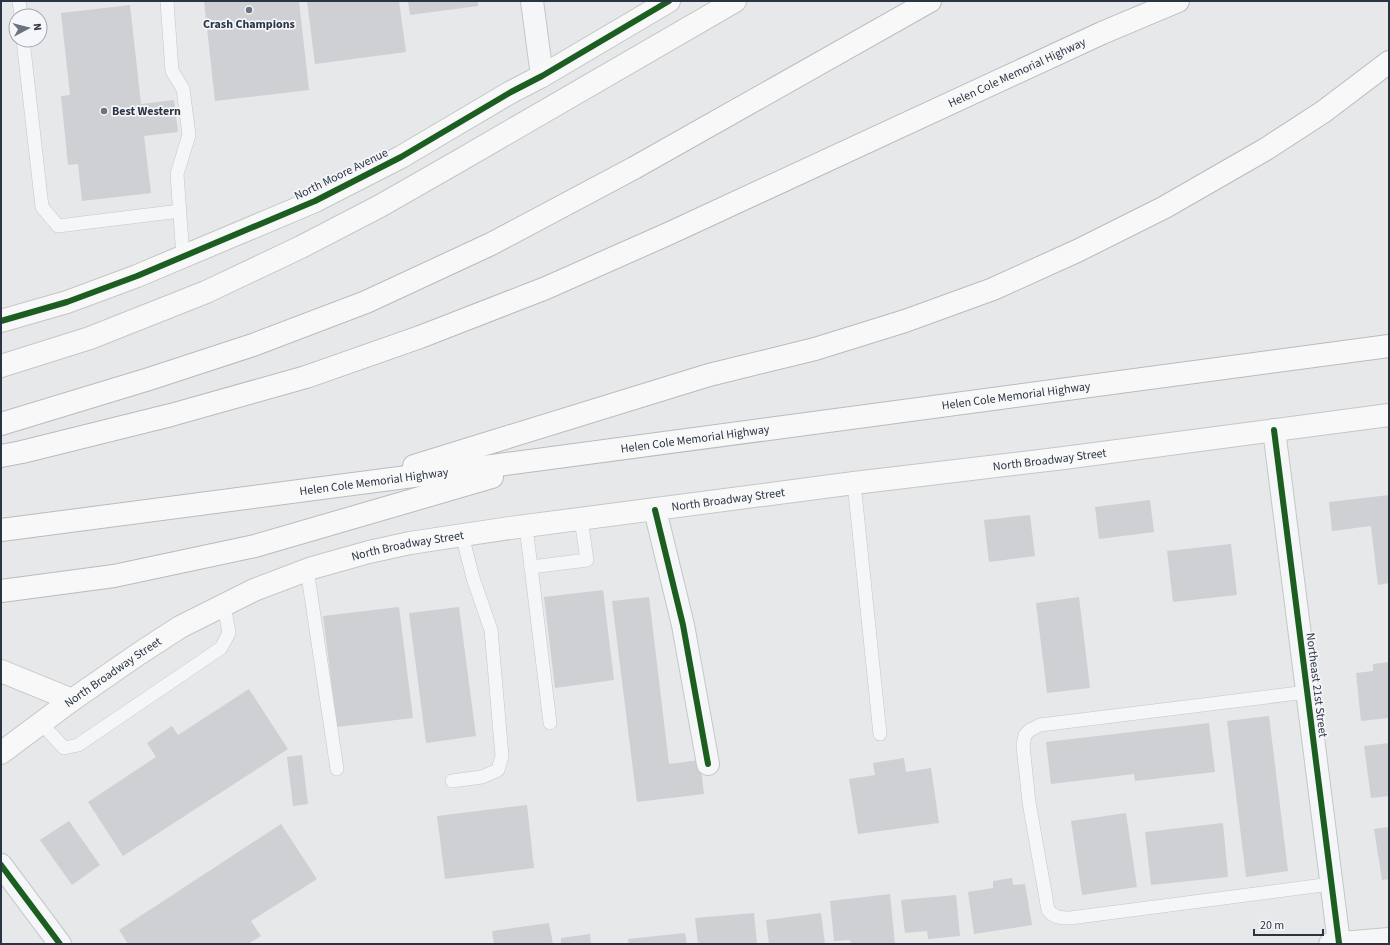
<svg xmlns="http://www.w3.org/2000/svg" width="1390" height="945" viewBox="0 0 1390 945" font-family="'Source Sans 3',sans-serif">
<rect width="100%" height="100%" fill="#e6e8ea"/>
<!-- building -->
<g fill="#ced0d3">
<polygon points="204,1 299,1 309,90 215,101"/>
<polygon points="307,1 399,1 406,52 315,64"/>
<polygon points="408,1 478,1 478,6 410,15"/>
<polygon points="130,5 141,104 174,100 178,132 144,136 151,193 82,201 78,164 68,165 61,96 70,95 61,13"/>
<polygon points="1389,495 1389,583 1378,585 1371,526 1332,531 1329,502"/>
<polygon points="1150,500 1154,532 1099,539 1095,507"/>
<polygon points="1030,515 1035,556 989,562 984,520"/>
<polygon points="1231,544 1237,595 1173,602 1167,551"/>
<polygon points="603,590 614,680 555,688 544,597"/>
<polygon points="649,597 669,764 700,760 704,794 637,802 612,601"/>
<polygon points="1079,597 1090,688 1047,693 1036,603"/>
<polygon points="399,607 413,718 337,727 323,616"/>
<polygon points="459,607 476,736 426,743 409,613"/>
<polygon points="1389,662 1389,718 1361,721 1356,673 1373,671 1373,664"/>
<polygon points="249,689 288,749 123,856 88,802 156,757 147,743 172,726 178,735"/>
<polygon points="1269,716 1288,871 1246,877 1227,721"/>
<polygon points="1209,723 1215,772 1135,781 1134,774 1051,784 1046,742"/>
<polygon points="1389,743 1389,796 1371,798 1364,746"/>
<polygon points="302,755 308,804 293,806 287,757"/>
<polygon points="904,758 906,772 931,768 939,823 858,834 849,779 875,775 873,763"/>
<polygon points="527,805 534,868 445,879 437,816"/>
<polygon points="1126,813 1137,887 1082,895 1071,821"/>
<polygon points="69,821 100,865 72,885 40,840"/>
<polygon points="1223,823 1228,877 1151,885 1145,832"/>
<polygon points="281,824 317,879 251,921 261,936 248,944 128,944 119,930"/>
<polygon points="1389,827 1389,879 1382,880 1374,829"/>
<polygon points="1012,878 1013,885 1025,884 1032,925 974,934 968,892 993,888 993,881"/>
<polygon points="890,894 895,944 851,944 850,940 834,941 830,901"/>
<polygon points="956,895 960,936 928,939 927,931 905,933 901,900"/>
<polygon points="754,913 757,944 698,944 695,918"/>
<polygon points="821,913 825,944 769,944 766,920"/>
<polygon points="549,923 553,944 494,944 492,931"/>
<polygon points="685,933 687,944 629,944 628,939"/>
<polygon points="590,934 591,944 561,944 561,938"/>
</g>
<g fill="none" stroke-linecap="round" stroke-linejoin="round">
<defs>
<g id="lane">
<polyline points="19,1 21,16"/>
<polyline points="167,1 172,71 183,89 189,135 177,174 183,257"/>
<polyline points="23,40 42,207 58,226 180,211"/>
<polyline points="854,483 880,734"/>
<polyline points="526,527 531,567 587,560 581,519"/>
<polyline points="531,567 550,723"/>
<polyline points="307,569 337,769"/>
<path d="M 1307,692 L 1040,725 L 1030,730 L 1025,735 L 1023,746 L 1029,802 L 1048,910 C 1054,918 1061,918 1070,918 L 1331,884"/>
<polyline points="41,723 64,748 78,745 221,648 229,633 224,605"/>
<polyline points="452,781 482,777 498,770 502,756 491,630 473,578 462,535"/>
</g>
<g id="street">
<polyline points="532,1 542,76"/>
<polyline points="1274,430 1339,943"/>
<polyline points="655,510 683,625 708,764"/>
<polyline points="1,865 60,944"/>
<polyline points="1330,944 1389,939"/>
</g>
<g id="secondary">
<polyline points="1,321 67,302 137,276 315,201 401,157 511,92 542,76 669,1"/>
<polyline points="1,366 90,338 206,292 301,247 380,206 457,162 735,1"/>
<polyline points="1,671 72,700"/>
<path id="s1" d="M 1,753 L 72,700 L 137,655 L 180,627 L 254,590 L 312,568 L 369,552 L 410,543 L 510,528 L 854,483 L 1064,458 L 1389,415"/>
</g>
<g id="highway">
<polyline points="1,424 149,379 253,345 366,302 491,244 634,168 930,1"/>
<path id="s2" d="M 1,456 L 22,452 L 171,415 L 306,377 L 420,337 L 546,288 L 670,233 L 1102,33 L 1178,1"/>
<polyline points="414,466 709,375 815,349 905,321 993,289 1077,251 1165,207 1266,149 1323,112 1389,62"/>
<path id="s3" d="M 1,530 C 464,471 926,407 1389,346"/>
<polyline points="1,591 114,576 255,546 492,477"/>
</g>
</defs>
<!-- lane casing -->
<use href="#lane" stroke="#c4c6c8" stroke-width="14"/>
<!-- street casing -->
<use href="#street" stroke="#c4c6c8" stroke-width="24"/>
<!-- secondary casing -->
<use href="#secondary" stroke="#c4c6c8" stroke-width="24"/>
<!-- highway casing -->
<use href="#highway" stroke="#b8bbbf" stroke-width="24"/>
<!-- lane -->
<use href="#lane" stroke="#f5f6f7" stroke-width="13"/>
<!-- street -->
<use href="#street" stroke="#f5f6f7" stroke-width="22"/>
<!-- secondary -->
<use href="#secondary" stroke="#f8f8f8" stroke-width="22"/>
<!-- highway -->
<use href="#highway" stroke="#f8f8f8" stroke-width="22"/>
<defs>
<g id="cycleway">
<polyline points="1,321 67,302 137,276 315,201 401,157 511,92 542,76 669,1"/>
<polyline points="1274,430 1339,943"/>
<polyline points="655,510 683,625 708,764"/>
<polyline points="1,865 60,944"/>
</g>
</defs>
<!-- cycleway casing -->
<use href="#cycleway" stroke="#f4f6f9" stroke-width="8"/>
<!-- cycleway -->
<use href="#cycleway" stroke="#1b5e20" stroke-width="6"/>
</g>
<!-- markers -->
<g fill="#6c737f" stroke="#f4f6f9" stroke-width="1.5">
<circle cx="249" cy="10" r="4"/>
<circle cx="104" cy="111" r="4"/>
</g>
<g text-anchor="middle" stroke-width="3.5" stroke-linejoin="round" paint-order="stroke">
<!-- poi labels -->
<g font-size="12" font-weight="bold" fill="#2b3445" stroke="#f4f6f9">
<text x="249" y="28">Crash Champions</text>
<text x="112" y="115" text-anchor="start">Best Western</text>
</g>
<!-- street labels -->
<g font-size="12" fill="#2b3445" stroke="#f4f6f9">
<text dy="4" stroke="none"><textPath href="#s2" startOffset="1089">Helen Cole Memorial Highway</textPath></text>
<text transform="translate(341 174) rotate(-26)" y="4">North Moore Avenue</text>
<text dy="4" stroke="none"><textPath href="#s3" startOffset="1024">Helen Cole Memorial Highway</textPath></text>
<text dy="4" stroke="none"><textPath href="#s3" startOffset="700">Helen Cole Memorial Highway</textPath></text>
<text dy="4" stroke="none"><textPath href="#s1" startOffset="1110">North Broadway Street</textPath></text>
<text dy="4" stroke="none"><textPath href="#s3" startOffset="376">Helen Cole Memorial Highway</textPath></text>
<text dy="4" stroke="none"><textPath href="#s1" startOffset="786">North Broadway Street</textPath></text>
<text dy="4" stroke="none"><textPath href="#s1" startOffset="462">North Broadway Street</textPath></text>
<text dy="4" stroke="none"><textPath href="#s1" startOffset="138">North Broadway Street</textPath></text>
<text transform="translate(1317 685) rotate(83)" y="4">Northeast 21st Street</text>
</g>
</g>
<!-- border -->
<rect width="1390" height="945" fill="none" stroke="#2b3445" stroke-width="4"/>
<!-- north arrow -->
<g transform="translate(28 28) rotate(83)"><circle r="19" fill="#f4f6f9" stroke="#a4a8b1"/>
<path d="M0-3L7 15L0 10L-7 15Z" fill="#6c737f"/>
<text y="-6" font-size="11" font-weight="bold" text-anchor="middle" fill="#2b3445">N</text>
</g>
<!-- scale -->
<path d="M1254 929v6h69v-6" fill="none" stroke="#2b3445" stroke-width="2"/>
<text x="1260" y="929" font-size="12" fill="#2b3445" stroke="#f4f6f9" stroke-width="3" paint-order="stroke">20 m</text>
</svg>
